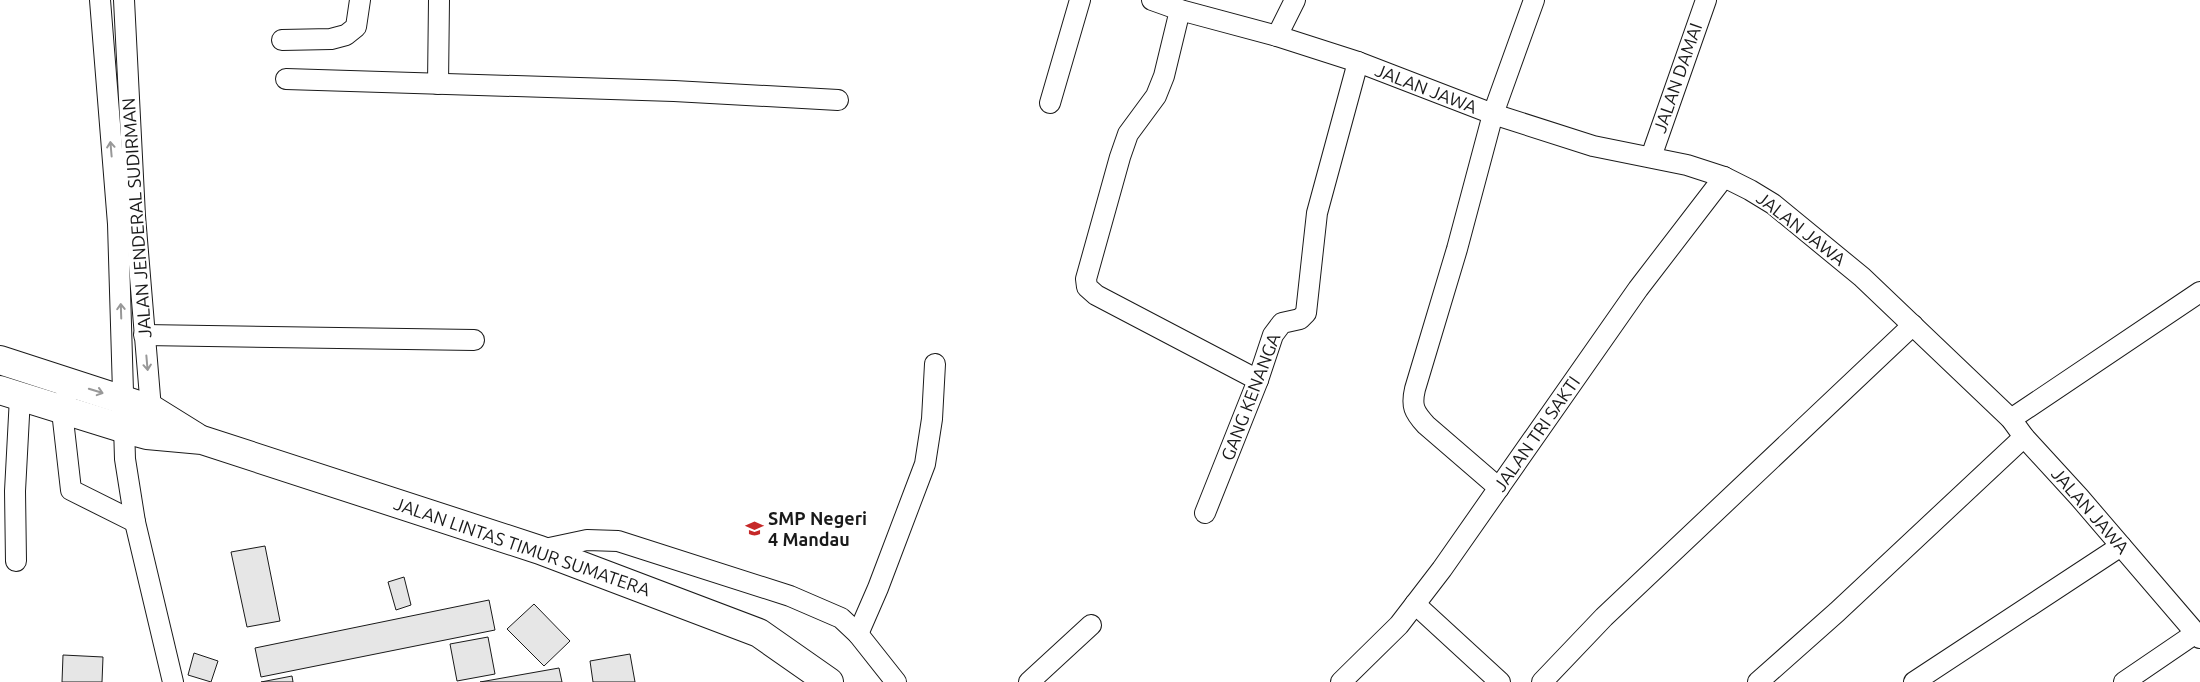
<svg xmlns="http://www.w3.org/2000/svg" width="2200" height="682" viewBox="0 0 2200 682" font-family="Ubuntu,sans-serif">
<rect width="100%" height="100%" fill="#fff"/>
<!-- building -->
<g fill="#e6e6e6" stroke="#1a1a1a">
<polygon points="265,546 280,621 247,627 231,552"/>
<polygon points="404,577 411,605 396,610 388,582"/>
<polygon points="489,600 495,630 261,677 255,648"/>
<polygon points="534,604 570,641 544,666 507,629"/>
<polygon points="488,637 495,674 457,681 450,644"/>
<polygon points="194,653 218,661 211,682 188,675"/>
<polygon points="630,654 635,682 593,682 590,661"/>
<polygon points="63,655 103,657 102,682 62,682"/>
<polygon points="559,668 562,682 480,682"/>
<polygon points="292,676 293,682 261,682"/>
</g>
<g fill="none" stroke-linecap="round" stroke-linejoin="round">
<defs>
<g id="minor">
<polyline points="100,0 118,224 125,459 135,522 173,682"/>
<polyline points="124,0 135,216 151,409 149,420"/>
<polyline points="1152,0 1180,10 1277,36 1358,62 1493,114 1593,146 1687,165 1724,177 1750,190 1773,204 1862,277 2011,419 2024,437 2079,497 2200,638"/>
<polyline points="1180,10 1164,76 1156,96 1128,134 1120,157 1086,279 1087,287 1096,295 1258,380"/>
<polyline points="1277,36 1295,0"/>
<polyline points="282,40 331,39 346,35 356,27 360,0"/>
<polyline points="286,79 674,91 838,100"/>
<polyline points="438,84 439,0"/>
<polyline points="1050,103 1080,0"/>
<polyline points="1651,157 1706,0"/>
<polyline points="144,335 474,340"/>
<polyline points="66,397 62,411 71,490 135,522"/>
<polyline points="2011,419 2200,292"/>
<path d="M 1499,488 L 1426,425 C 1414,412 1411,406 1415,389 L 1457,249 L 1493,114 L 1534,0"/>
<polyline points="1205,513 1258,380 1273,335 1282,323 1300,319 1306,313 1317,213 1358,62"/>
<polyline points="540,550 587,540 618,541 790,596 841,618 858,634 896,682"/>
<polyline points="16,561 15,491 20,397"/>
<polyline points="1415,604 1500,682"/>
<polyline points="858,634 878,588 925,464 932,419 935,364"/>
<polyline points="1029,682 1091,625"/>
<polyline points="1341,682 1399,625 1442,569 1638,289 1724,177"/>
<polyline points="1542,682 1604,617 1913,325"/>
<polyline points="1758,682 1837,612 2024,437"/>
<polyline points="1914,682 2121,546"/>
<polyline points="2124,682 2196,633"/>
</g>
<g id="highway">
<polyline points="0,360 151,409 196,437"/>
<polyline points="0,390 125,429 147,435 202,440 540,550 759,633 829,682"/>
</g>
</defs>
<!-- minor casing -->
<use href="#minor" stroke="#1a1a1a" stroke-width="22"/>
<!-- highway casing -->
<use href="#highway" stroke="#1a1a1a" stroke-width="30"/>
<!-- minor -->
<use href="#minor" stroke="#fff" stroke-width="20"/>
<!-- highway -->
<use href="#highway" stroke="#fff" stroke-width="28"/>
</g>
<!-- one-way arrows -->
<defs><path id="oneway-shaft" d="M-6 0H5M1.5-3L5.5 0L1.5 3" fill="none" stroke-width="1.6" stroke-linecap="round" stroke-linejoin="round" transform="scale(1.25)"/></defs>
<g stroke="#989898">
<use href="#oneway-shaft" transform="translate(111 149) rotate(-95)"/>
<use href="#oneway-shaft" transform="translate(121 311) rotate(-92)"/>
<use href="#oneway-shaft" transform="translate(147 363) rotate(85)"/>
<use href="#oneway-shaft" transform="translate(96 391) rotate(17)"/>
</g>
<!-- icons -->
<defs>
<symbol id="school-bare" viewBox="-9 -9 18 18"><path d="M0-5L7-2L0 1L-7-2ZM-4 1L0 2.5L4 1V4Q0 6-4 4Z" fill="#c62828" stroke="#fff" stroke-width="2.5" paint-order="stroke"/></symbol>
</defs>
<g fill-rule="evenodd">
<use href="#school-bare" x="742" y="516" width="25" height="25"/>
</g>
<g text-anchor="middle" stroke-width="4" stroke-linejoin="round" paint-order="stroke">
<!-- street labels -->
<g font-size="18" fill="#1a1a1a" stroke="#fff">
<text transform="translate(1678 78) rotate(-71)" y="6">JALAN DAMAI</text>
<text transform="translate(1426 89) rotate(21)" y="6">JALAN JAWA</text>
<text transform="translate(137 218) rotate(-94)" y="6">JALAN JENDERAL SUDIRMAN</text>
<text transform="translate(1801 229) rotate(38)" y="6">JALAN JAWA</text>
<text transform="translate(1251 397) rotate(-69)" y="6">GANG KENANGA</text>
<text transform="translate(1537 434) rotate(-55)" y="6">JALAN TRI SAKTI</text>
<text transform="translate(2090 511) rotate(49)" y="6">JALAN JAWA</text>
<text transform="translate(522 547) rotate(19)" y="6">JALAN LINTAS TIMUR SUMATERA</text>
</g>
<!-- poi labels -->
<g font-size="18" font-weight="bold" fill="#1a1a1a" stroke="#fff" text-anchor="start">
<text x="768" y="525">SMP Negeri<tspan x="768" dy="21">4 Mandau</tspan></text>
</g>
</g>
</svg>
